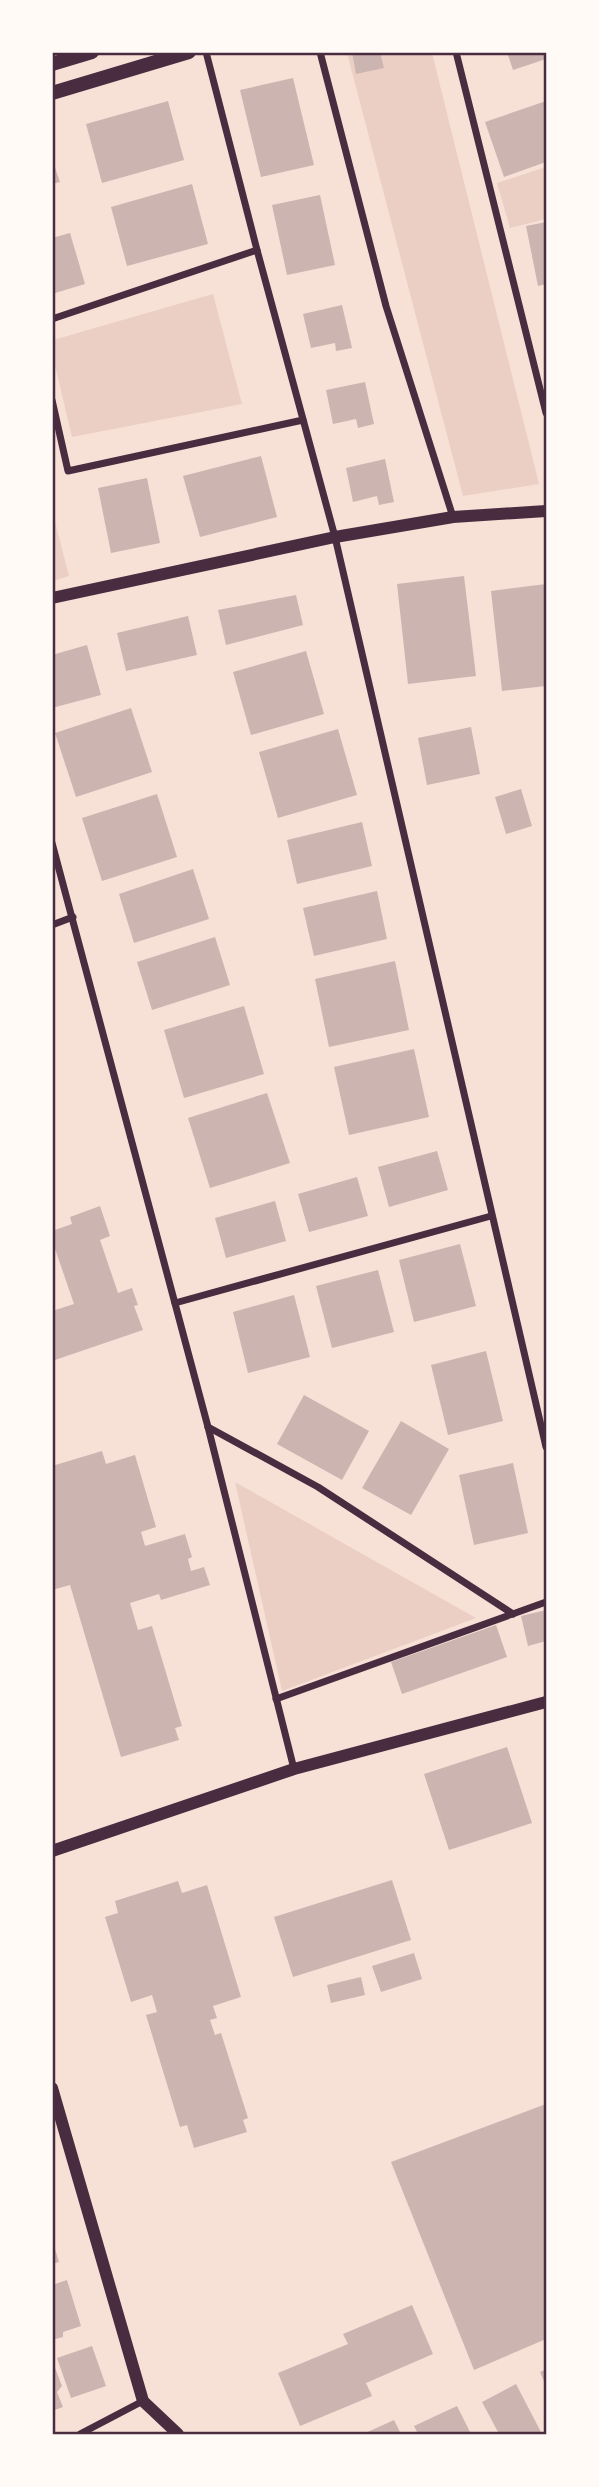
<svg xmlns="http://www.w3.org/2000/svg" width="599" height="2487" viewBox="0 0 599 2487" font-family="'Open Sans',sans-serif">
<rect width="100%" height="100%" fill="#f7e1d7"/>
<!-- green -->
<g fill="#ebcfc5">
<polygon points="347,53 432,53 539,484 463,496"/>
<polygon points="546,167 546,219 510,228 497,183"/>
<polygon points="213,294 242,404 72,437 53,357 53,340"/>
<polygon points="53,514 69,576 53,581 52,581"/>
<polygon points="235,1482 476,1618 282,1691"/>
</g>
<!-- building -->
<g fill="#ccb4b1">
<polygon points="352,52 380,52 384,68 356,74"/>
<polygon points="507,52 546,52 546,59 513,70"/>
<polygon points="293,78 314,165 261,177 240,90"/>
<polygon points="168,101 184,160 102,183 86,124"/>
<polygon points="546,101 546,162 504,177 485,122"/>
<polygon points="52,159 60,182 52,184"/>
<polygon points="192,184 208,244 127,266 111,207"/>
<polygon points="320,195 335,265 287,275 272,205"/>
<polygon points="546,222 546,284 538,286 526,226"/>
<polygon points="70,233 85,284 52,294 52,238"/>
<polygon points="342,305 352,348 336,351 335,343 311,348 303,314"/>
<polygon points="365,382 374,424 358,428 356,419 333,424 326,390"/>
<polygon points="261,456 277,517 200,537 183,476"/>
<polygon points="385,459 394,502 379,505 377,496 353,502 346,468"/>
<polygon points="147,478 160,543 111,553 98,488"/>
<polygon points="464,576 476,676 408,684 397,584"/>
<polygon points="546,584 546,686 502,691 491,591"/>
<polygon points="296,595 303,625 226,645 218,610"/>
<polygon points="188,616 197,655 126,671 117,633"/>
<polygon points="87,645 101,695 52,708 52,655"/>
<polygon points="306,651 324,714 251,735 233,672"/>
<polygon points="131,708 152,772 76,797 55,733"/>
<polygon points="471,727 480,774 427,785 418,738"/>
<polygon points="338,729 357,795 278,818 259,752"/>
<polygon points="521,789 532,826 506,834 495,797"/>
<polygon points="157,794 177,857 102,881 82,818"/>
<polygon points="362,822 372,866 297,884 287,840"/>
<polygon points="193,869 209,919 134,943 119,894"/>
<polygon points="377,891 387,939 314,956 303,908"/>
<polygon points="215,937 230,985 152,1010 137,962"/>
<polygon points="395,961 409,1030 329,1047 315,979"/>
<polygon points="244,1006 264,1074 184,1098 164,1030"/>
<polygon points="414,1049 429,1117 349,1135 334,1067"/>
<polygon points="267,1093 290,1163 210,1188 188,1118"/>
<polygon points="437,1151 448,1190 389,1207 378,1167"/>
<polygon points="357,1177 368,1216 309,1232 298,1194"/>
<polygon points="275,1201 286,1241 226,1258 215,1218"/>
<polygon points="100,1206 110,1236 100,1240 118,1293 132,1288 138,1305 134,1306 143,1330 52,1361 52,1311 74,1304 52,1240 52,1231 72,1224 70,1217"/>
<polygon points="460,1244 476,1306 414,1322 399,1260"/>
<polygon points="378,1270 394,1332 332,1348 316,1286"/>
<polygon points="294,1295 310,1357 248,1373 233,1312"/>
<polygon points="486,1351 503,1421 448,1435 431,1365"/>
<polygon points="304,1395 369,1431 342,1480 277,1444"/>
<polygon points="401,1421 449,1449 411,1515 362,1488"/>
<polygon points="102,1451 106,1464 135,1455 156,1527 141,1532 145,1546 185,1534 192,1557 188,1559 191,1571 204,1567 210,1585 161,1600 159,1594 130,1603 138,1630 152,1626 182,1726 175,1728 179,1740 121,1757 70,1585 52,1590 52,1466"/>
<polygon points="513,1463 528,1533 474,1545 459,1475"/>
<polygon points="546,1610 546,1641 528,1646 521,1616"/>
<polygon points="496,1625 507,1657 402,1694 391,1662"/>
<polygon points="507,1747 532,1823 449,1850 424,1774"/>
<polygon points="392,1880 411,1940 293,1977 274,1917"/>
<polygon points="178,1881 182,1893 207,1885 241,1997 213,2006 217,2018 210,2020 215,2035 221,2033 248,2118 243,2120 247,2132 194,2148 187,2125 180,2127 146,2015 157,2012 152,1995 131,2002 105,1917 118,1913 115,1901"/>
<polygon points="414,1953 422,1979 381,1992 372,1966"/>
<polygon points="361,1977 365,1995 331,2003 327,1985"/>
<polygon points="546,2104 546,2339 474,2370 391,2162"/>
<polygon points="53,2243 59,2262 52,2264 52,2244"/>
<polygon points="67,2280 81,2326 63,2332 63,2337 52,2340 52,2285"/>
<polygon points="412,2305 433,2354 366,2383 372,2396 300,2426 278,2373 348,2344 343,2334"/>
<polygon points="92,2346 106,2386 71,2398 57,2358"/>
<polygon points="52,2360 62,2386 57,2392 63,2407 52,2411"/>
<polygon points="546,2369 546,2386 540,2372"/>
<polygon points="516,2384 542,2434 499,2434 482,2402"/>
<polygon points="457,2406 471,2434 418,2434 414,2426"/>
<polygon points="394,2420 401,2434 363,2434"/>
</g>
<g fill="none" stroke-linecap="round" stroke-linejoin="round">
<!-- minor -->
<g stroke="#4a2c40" stroke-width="7">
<polyline points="206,52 257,250 335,537 546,1447"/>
<polyline points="320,52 386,306 453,517"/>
<polyline points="456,52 546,413"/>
<polyline points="52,319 257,250"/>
<polyline points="52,400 68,471 303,420"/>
<polyline points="52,843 208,1427 294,1769"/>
<polyline points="52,925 73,917"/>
<polyline points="175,1303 491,1216"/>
<polyline points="208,1427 318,1487 513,1614"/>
<polyline points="276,1699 546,1602"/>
<polyline points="80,2434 143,2401"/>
</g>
<!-- tertiary -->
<g stroke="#4a2c40" stroke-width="12">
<polyline points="52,598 335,537 453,517 546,511"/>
<polyline points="52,1851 294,1769 546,1702"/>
<polyline points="52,2088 143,2401 178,2434"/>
</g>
<!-- secondary -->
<g stroke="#4a2c40" stroke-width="14">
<polyline points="52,64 92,52"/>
<polyline points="52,93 189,52"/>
</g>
</g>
<!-- border -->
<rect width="599" height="2487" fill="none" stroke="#fffaf5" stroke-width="108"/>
<rect x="54" y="54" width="491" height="2379" fill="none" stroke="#4a2c40" stroke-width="2.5"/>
</svg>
